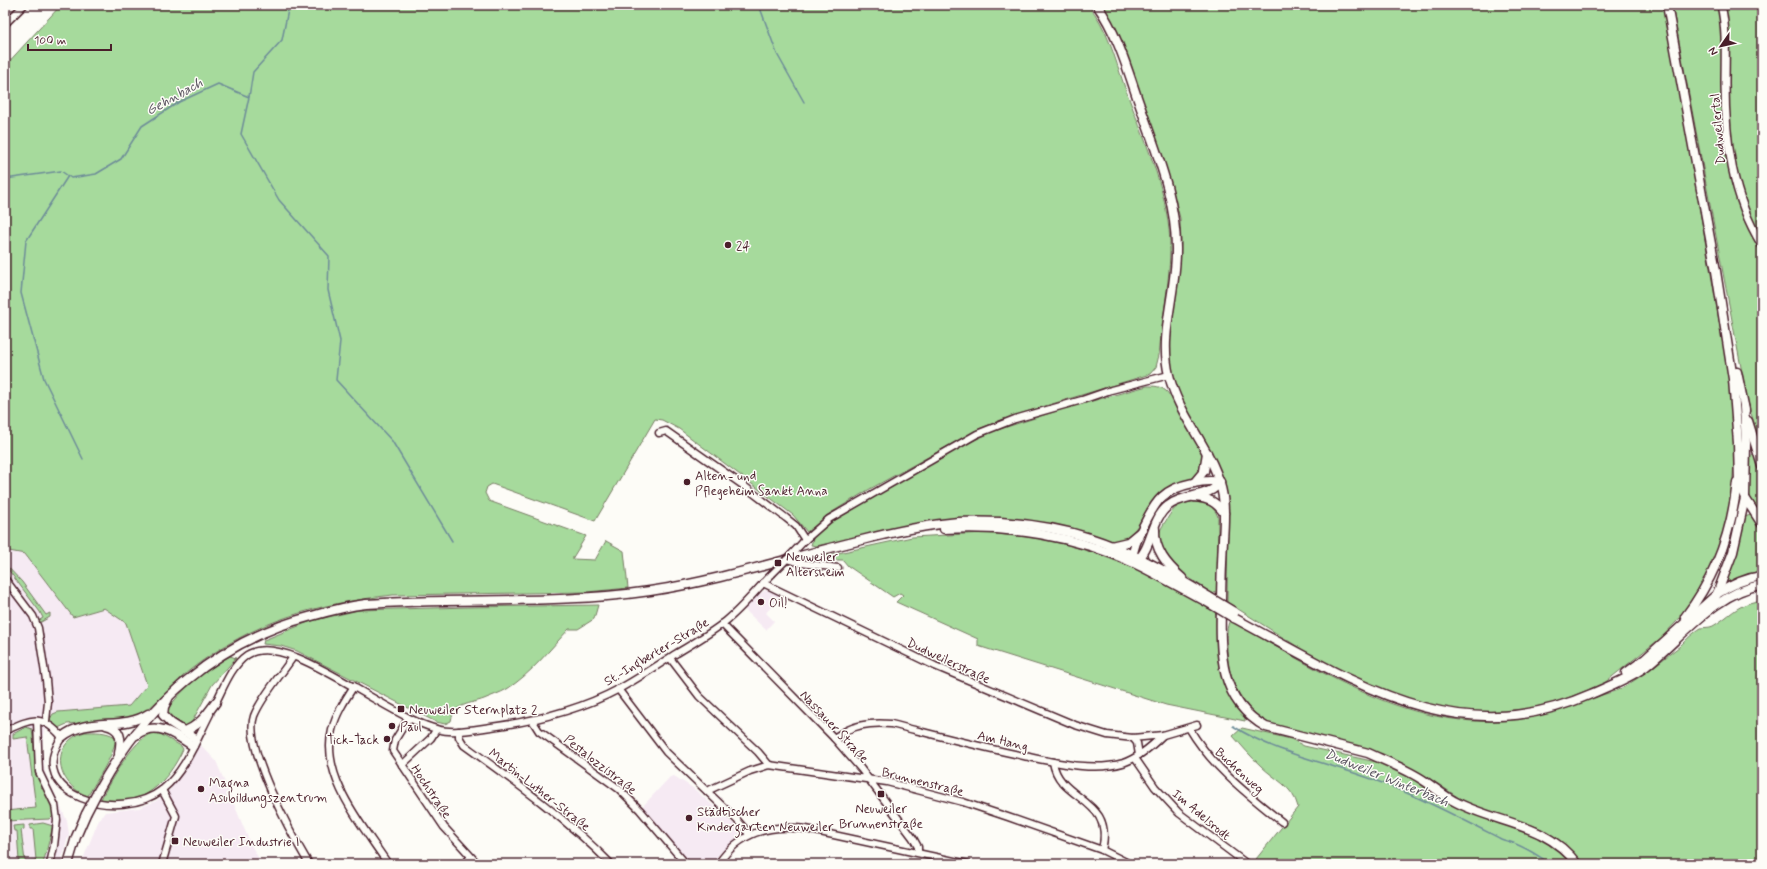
<svg xmlns="http://www.w3.org/2000/svg" width="1767" height="869" viewBox="0 0 1767 869" font-family="Mynerve,sans-serif">
<rect width="100%" height="100%" fill="#fdfcf7"/>
<filter id="ink" filterUnits="userSpaceOnUse"><feTurbulence type="fractalNoise" baseFrequency=".025" numOctaves="2"/><feDisplacementMap in="SourceGraphic" scale="8" xChannelSelector="R" yChannelSelector="G"/><feConvolveMatrix kernelMatrix="1 2 1 2 8 2 1 2 1" color-interpolation-filters="sRGB"/></filter>
<g filter="url(#ink)">
<!-- built -->
<g fill="#f6eaf3">
<polygon points="9,551 25,554 73,617 104,608 126,623 147,685 129,706 58,712 53,714 50,719 43,735 42,750 45,772 67,821 69,834 60,864 5,864 5,552"/>
<polygon points="766,590 781,595 766,613 774,621 766,630 744,609 758,595"/>
<polygon points="197,741 216,761 251,845 262,864 81,864 98,822 105,812 139,808 156,801 171,789"/>
<polygon points="674,776 693,788 742,831 741,835 721,852 711,864 690,864 643,808 642,807 670,777"/>
</g>
<!-- green -->
<g fill="#a6da9c" stroke="#787c64">
<path d="M 61,5 L 1088,5 C 1107,26 1115,59 1124,85 C 1143,138 1171,195 1170,252 C 1169,285 1162,322 1159,355 L 1156,367 L 1150,374 L 1013,416 L 981,428 L 868,490 L 829,514 L 807,532 L 793,515 L 679,429 L 662,420 L 655,419 L 595,521 L 492,484 L 487,487 L 485,493 L 489,501 L 586,536 L 572,559 L 595,560 L 606,541 L 624,551 L 628,588 L 587,592 L 393,595 C 315,604 253,621 190,670 C 181,677 142,717 137,718 C 130,720 122,720 116,720 C 99,721 83,723 67,724 L 58,728 L 50,719 L 53,714 L 58,712 L 129,706 L 147,685 L 126,623 L 104,608 L 73,617 L 25,554 L 9,551 L 5,552 L 5,66 Z"/>
<polygon points="1101,5 1664,5 1731,389 1734,430 1734,462 1731,502 1718,552 1697,597 1678,620 1662,637 1603,684 1557,702 1531,708 1505,712 1486,712 1440,708 1385,691 1317,659 1227,602 1228,510 1224,488 1181,401 1171,372 1170,346 1181,244 1180,218 1171,185"/>
<polygon points="1672,5 1762,5 1762,448 1748,404"/>
<path d="M 1147,386 C 1155,386 1160,386 1166,391 C 1171,395 1197,439 1199,446 C 1201,452 1205,462 1203,467 C 1196,482 1183,480 1170,486 C 1165,489 1160,493 1156,497 C 1140,513 1138,542 1111,542 L 925,523 L 816,546 L 811,545 L 814,536 L 835,520 L 966,444 L 994,431 L 1063,409 Z"/>
<polygon points="1754,454 1762,475 1762,516 1749,496 1750,456"/>
<path d="M 1193,502 C 1205,503 1214,505 1218,517 L 1217,591 L 1213,594 C 1196,582 1156,560 1159,536 C 1159,530 1164,524 1167,519 C 1174,507 1179,503 1193,502 Z"/>
<polygon points="1751,515 1762,531 1762,572 1758,571 1724,583 1744,517"/>
<path d="M 984,533 C 1006,535 1029,536 1051,541 C 1109,554 1166,580 1216,611 C 1217,653 1214,684 1245,717 L 1245,721 L 1166,705 L 978,646 L 978,639 L 896,602 L 903,595 L 900,593 L 893,597 L 848,566 L 843,560 L 820,560 L 820,557 L 912,537 Z"/>
<polygon points="5,564 22,582 46,615 50,613 50,617 41,622 38,621 43,618 40,612 7,568 5,569"/>
<path d="M 1757,601 L 1762,602 L 1762,864 L 1582,864 C 1560,835 1544,828 1510,818 C 1500,815 1489,814 1480,810 C 1455,798 1435,779 1410,768 C 1364,747 1313,737 1265,723 C 1239,701 1227,679 1227,644 C 1227,635 1226,628 1230,620 C 1350,689 1452,759 1593,698 C 1603,694 1615,692 1624,687 C 1644,675 1662,660 1680,646 C 1686,640 1694,632 1701,628 C 1705,627 1709,628 1713,626 C 1729,617 1736,605 1757,601 Z"/>
<path d="M 598,605 L 594,619 L 578,629 L 569,629 C 550,649 531,674 507,689 C 500,693 491,696 484,699 C 471,704 454,703 451,721 L 445,724 L 436,722 L 297,651 L 281,646 L 263,644 L 264,640 L 311,621 L 359,610 L 470,607 Z"/>
<path d="M 230,656 L 236,658 L 212,685 L 188,729 C 179,725 169,721 166,712 C 182,687 206,671 230,656 Z"/>
<polygon points="26,727 32,729 37,774 53,807 54,815 50,819 5,821 5,811 36,808 27,737 13,739 13,734"/>
<path d="M 1242,728 L 1291,739 L 1304,746 L 1376,762 L 1412,779 L 1449,804 L 1539,838 L 1561,852 L 1572,864 L 1252,864 L 1298,807 C 1293,786 1275,780 1261,766 C 1251,757 1242,746 1233,736 Z"/>
<path d="M 85,732 C 95,732 106,731 115,737 C 118,750 95,782 88,796 C 56,785 48,743 85,732 Z"/>
<path d="M 152,733 L 160,734 L 181,746 L 183,749 C 169,781 139,812 101,799 C 110,781 133,740 152,733 Z"/>
<polygon points="43,823 53,826 43,864 5,864 5,828 7,828 7,831 9,862 19,861 17,831 14,831 13,826 24,825 24,829 21,830 25,861 36,860 33,829 30,829 30,825"/>
</g>
<g fill="none" stroke-linecap="round" stroke-linejoin="round">
<!-- stream -->
<g stroke="#6d8c98" stroke-width="1.5">
<polyline points="759,5 777,54 804,102"/>
<polyline points="249,97 241,134 279,200 329,256 328,290 340,341 336,380 392,441 452,541"/>
<polyline points="68,176 26,241 21,293 44,379 83,459"/>
<polyline points="5,179 61,171 71,178 96,174 121,159 142,126 179,102 218,84 249,97 253,72 282,40 289,5"/>
<path d="M 1233,726 C 1276,754 1330,763 1377,781 C 1420,797 1460,818 1501,839 C 1506,841 1512,842 1518,845 C 1530,850 1541,858 1552,864"/>
</g>
<defs>
<g id="minor">
<polyline points="5,24 24,5"/>
<polyline points="659,433 666,431 744,486 786,518 796,526 805,540"/>
<polyline points="787,559 805,540 829,519 977,434 1015,419 1082,400 1111,390 1169,375"/>
<polyline points="801,563 838,568"/>
<polyline points="5,579 33,616 38,628 46,680 48,702 46,721"/>
<polyline points="763,583 935,666 1075,725 1107,735 1133,738 1163,735 1197,725"/>
<polyline points="722,624 834,738 861,769 913,838 918,847 918,852"/>
<path d="M 293,657 C 281,675 262,696 254,716 C 243,747 292,835 309,864"/>
<polyline points="670,658 699,696 758,752 769,765"/>
<path d="M 354,686 C 345,700 336,714 332,730 C 320,777 363,826 388,864"/>
<polyline points="618,689 666,752 737,820 750,835"/>
<path d="M 215,704 C 223,689 231,666 247,655 C 289,627 398,729 449,731 C 463,732 477,729 491,727 C 535,721 580,710 619,689 C 639,678 658,665 677,653 C 694,643 711,633 726,621 C 743,607 757,589 772,574"/>
<polyline points="408,719 395,740 393,751 444,827 478,864"/>
<polyline points="532,720 539,731 619,789 640,810 686,864"/>
<polyline points="37,721 39,772 55,805 57,820 54,846 50,864"/>
<path d="M 1189,728 C 1212,767 1247,794 1282,822"/>
<path d="M 5,731 C 31,719 41,713 62,737 C 22,795 120,824 163,789 C 185,771 197,739 210,714"/>
<path d="M 459,731 L 459,737 L 464,745 C 515,782 567,819 611,864"/>
<path d="M 834,738 C 852,725 869,722 891,724 C 935,735 980,747 1024,756 C 1054,762 1093,772 1123,763 C 1138,758 1152,746 1163,735"/>
<polyline points="1133,738 1137,743 1139,755"/>
<polyline points="1135,758 1155,787 1179,813 1247,864"/>
<path d="M 1053,762 C 1059,802 1115,797 1102,850"/>
<polyline points="402,765 431,738 436,730"/>
<polyline points="707,791 750,771 769,765 887,782 963,802 1008,817 1102,850 1130,864"/>
<polyline points="162,864 176,816 162,790"/>
<polyline points="464,864 471,857"/>
<path d="M 718,864 C 740,832 768,824 806,829 L 968,864"/>
</g>
<path id="tertiary" d="M 1721,5 C 1727,30 1725,58 1725,84 C 1725,140 1732,197 1762,245"/>
<g id="secondary">
<path d="M 1097,5 C 1117,33 1127,68 1138,100 C 1155,149 1177,199 1176,252 C 1176,293 1159,335 1169,375 C 1179,419 1216,452 1223,497 C 1225,511 1224,526 1223,540 C 1222,562 1221,583 1221,605 C 1220,653 1219,701 1266,727 L 1368,753 C 1388,762 1409,770 1426,782 C 1435,788 1444,796 1454,801 C 1496,824 1546,822 1577,864"/>
<polyline points="1667,5 1716,271 1733,379 1738,443 1739,484 1745,498 1762,524"/>
<polyline points="1737,372 1745,410"/>
<polyline points="1748,421 1762,466"/>
<polyline points="1194,483 1204,471 1207,453"/>
<path d="M 1194,497 C 1209,498 1216,502 1224,513"/>
<path d="M 944,529 C 1008,525 1076,536 1134,563 C 1159,575 1184,590 1209,603"/>
<path d="M 1155,529 C 1154,550 1167,565 1182,578"/>
<polyline points="1111,546 1128,542 1140,532"/>
<path d="M 1132,560 C 1133,547 1138,536 1144,525 C 1156,500 1164,489 1193,483 C 1203,481 1210,480 1220,482"/>
<path d="M 1135,562 C 1153,549 1150,520 1168,506 C 1182,494 1211,498 1220,482"/>
<polyline points="1710,607 1717,594 1733,552 1745,498 1746,444 1744,406"/>
<path d="M 1685,617 C 1715,578 1732,531 1737,482"/>
<path d="M 1234,618 C 1351,680 1455,754 1591,694 C 1609,686 1628,679 1645,667 C 1680,640 1716,591 1762,585"/>
<path d="M 1626,673 L 1645,659 L 1717,594 C 1731,585 1745,578 1762,576"/>
<polyline points="168,699 164,707 163,715 171,723 196,739"/>
<path d="M 106,725 C 121,728 122,739 119,753"/>
<path d="M 183,731 C 197,729 208,713 216,702"/>
<path d="M 136,735 C 156,720 175,734 193,746"/>
<path d="M 62,737 C 87,716 122,731 148,714"/>
<path d="M 98,791 C 145,705 216,641 312,616 C 329,611 348,606 366,604 C 460,597 556,605 650,591 C 722,580 791,557 862,540 C 893,532 926,525 958,522 C 1001,520 1048,525 1090,538 C 1131,551 1172,574 1209,597"/>
<polyline points="68,864 76,837 86,814"/>
</g>
</defs>
<!-- minor casing -->
<use href="#minor" stroke="#4a1f2b" stroke-width="9"/>
<!-- tertiary casing -->
<use href="#tertiary" stroke="#4a1f2b" stroke-width="10"/>
<!-- secondary casing -->
<use href="#secondary" stroke="#4a1f2b" stroke-width="11"/>
<!-- minor -->
<use href="#minor" stroke="#fdfcf7" stroke-width="6"/>
<!-- tertiary -->
<use href="#tertiary" stroke="#fdfcf7" stroke-width="7"/>
<!-- secondary -->
<use href="#secondary" stroke="#fdfcf7" stroke-width="8"/>
<defs>
<polyline id="minor-bridge" points="772,574 787,559 801,563"/>
<g id="secondary-bridge">
<polyline points="1209,597 1234,612"/>
<polyline points="1209,603 1234,618"/>
<polyline points="86,814 98,791"/>
</g>
</defs>
<!-- minor-bridge casing -->
<use href="#minor-bridge" stroke="#4a1f2b" stroke-width="9" stroke-linecap="butt"/>
<!-- secondary-bridge casing -->
<use href="#secondary-bridge" stroke="#4a1f2b" stroke-width="11" stroke-linecap="butt"/>
<!-- minor-bridge -->
<use href="#minor-bridge" stroke="#fdfcf7" stroke-width="6"/>
<!-- secondary-bridge -->
<use href="#secondary-bridge" stroke="#fdfcf7" stroke-width="8"/>
</g>
</g>
<!-- markers -->
<g fill="#4a1f2b" stroke="#fdfcf7" stroke-width="1.5">
<circle cx="728" cy="245" r="4"/>
<circle cx="687" cy="482" r="4"/>
<rect x="774" y="559" width="8" height="8" rx="2"/>
<circle cx="761" cy="602" r="4"/>
<rect x="397" y="705" width="8" height="8" rx="2"/>
<circle cx="392" cy="726" r="4"/>
<circle cx="387" cy="739" r="4"/>
<circle cx="201" cy="789" r="4"/>
<rect x="877" y="790" width="8" height="8" rx="2"/>
<circle cx="689" cy="818" r="4"/>
<rect x="171" y="837" width="8" height="8" rx="2"/>
</g>
<g text-anchor="middle" stroke-width="3" stroke-linejoin="round" paint-order="stroke">
<!-- street labels -->
<g font-size="13" fill="#4a1f2b" stroke="#fdfcf7">
<text transform="translate(1717 129) rotate(-95)" y="5">Dudweilertal</text>
<text transform="translate(656 651) rotate(-31)" y="5">St.-Ingberter-Straße</text>
<text transform="translate(949 660) rotate(25)" y="5">Dudweilerstraße</text>
<text transform="translate(835 726) rotate(47)" y="5">Nassauer Straße</text>
<text transform="translate(1003 740) rotate(13)" y="5">Am Hang</text>
<text transform="translate(601 764) rotate(38)" y="5">Pestalozzistraße</text>
<text transform="translate(1240 770) rotate(43)" y="5">Buchenweg</text>
<text transform="translate(923 781) rotate(14)" y="5">Brunnenstraße</text>
<text transform="translate(540 789) rotate(38)" y="5">Martin-Luther-Straße</text>
<text transform="translate(432 791) rotate(56)" y="5">Hochstraße</text>
<text transform="translate(1202 814) rotate(40)" y="5">Im Adelsrodt</text>
</g>
<!-- poi labels -->
<g font-size="13" fill="#4a1f2b" stroke="#fdfcf7" text-anchor="start">
<text x="736" y="250">24</text>
<text x="695" y="480">Alten- und<tspan x="695" dy="15">Pflegeheim Sankt Anna</tspan></text>
<text x="786" y="561">Neuweiler<tspan x="786" dy="15">Altersheim</tspan></text>
<text x="769" y="607">Oil!</text>
<text x="409" y="714">Neuweiler Sternplatz 2</text>
<text x="400" y="731">Paul</text>
<text x="379" y="744" text-anchor="end">Tick-Tack</text>
<text x="209" y="787">Magna<tspan x="209" dy="15">Asubildungszentrum</tspan></text>
<text x="881" y="813" text-anchor="middle">Neuweiler<tspan x="881" dy="15">Brunnenstraße</tspan></text>
<text x="697" y="816">Städtischer<tspan x="697" dy="15">Kindergarten Neuweiler</tspan></text>
<text x="183" y="846">Neuweiler Industrie I</text>
</g>
<!-- water labels -->
<g font-size="14" font-style="italic" fill="#5b5561" stroke="#fdfcf7">
<text transform="translate(174 96) rotate(-29)" y="5">Gehnbach</text>
<text transform="translate(1387 777) rotate(22)" y="5">Dudweiler Winterbach</text>
</g>
</g>
<!-- margin -->
<rect width="1767" height="869" fill="none" stroke="#fdfcf7" stroke-width="20"/>
<rect x="10" y="10" width="1747" height="849" fill="none" stroke="#4a1f2b" stroke-width="1.5" filter="url(#ink)"/>
<!-- north arrow -->
<g transform="translate(1721 46) rotate(236)" stroke="#fdfcf7" stroke-width="3" paint-order="stroke">
<path d="M0-3L7 15L0 10L-7 15Z" fill="#4a1f2b"/>
<text y="-6" font-size="11" font-weight="bold" text-anchor="middle" fill="#4a1f2b">N</text>
</g>
<!-- scale -->
<path d="M28 44v6h83v-6" fill="none" stroke="#4a1f2b" stroke-width="2"/>
<text x="34" y="44" font-size="12" fill="#4a1f2b" stroke="#fdfcf7" stroke-width="3" paint-order="stroke">100 m</text>
</svg>
